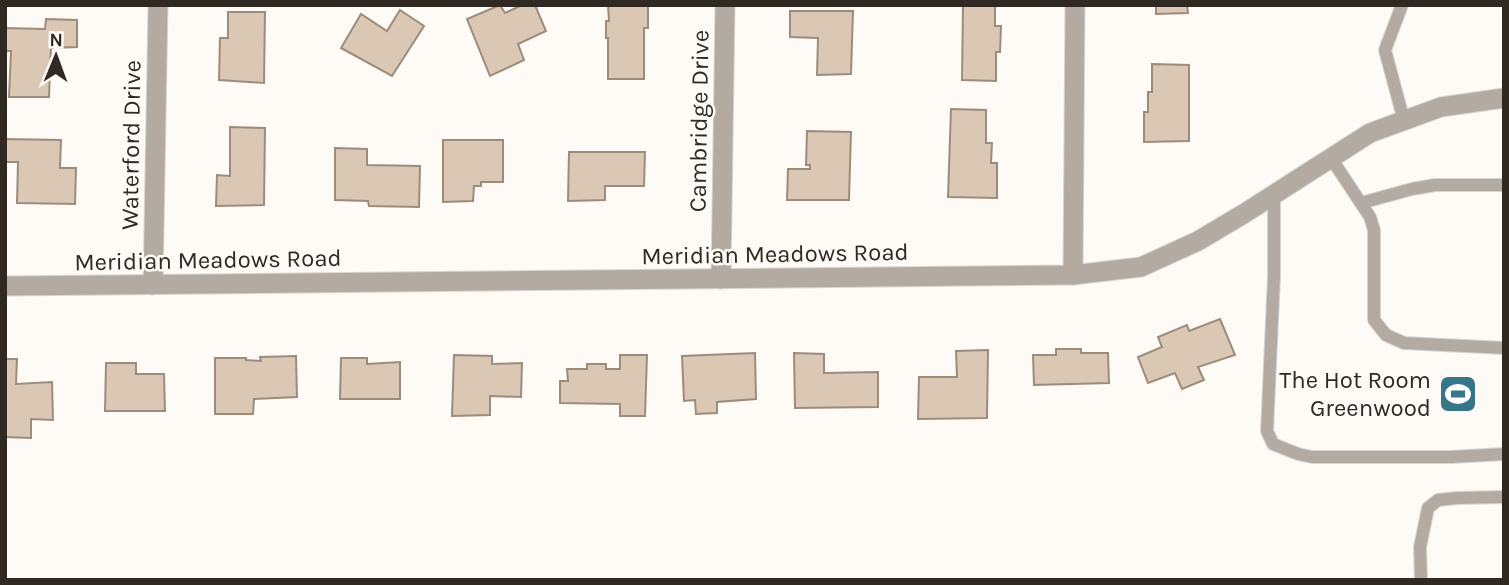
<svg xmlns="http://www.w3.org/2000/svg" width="1509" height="585" viewBox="0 0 1509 585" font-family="Karla,sans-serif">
<rect width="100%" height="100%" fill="#fefaf6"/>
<!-- building -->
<g fill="#dac7b4" stroke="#9d8c7a" stroke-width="2">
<polygon points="500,5 505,13 522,5 535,5 546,31 518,44 524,60 490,76 467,19"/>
<polygon points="608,5 648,5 648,28 644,28 644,79 608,79 608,38 606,38 606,21 609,21"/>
<polygon points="963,5 995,5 995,26 1001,26 1000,52 996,52 996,81 962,80"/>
<polygon points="1156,5 1187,5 1188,13 1156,14"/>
<polygon points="400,10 424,26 392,76 341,48 361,14 387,31"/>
<polygon points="790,11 853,11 851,74 817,75 818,38 790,37"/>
<polygon points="228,12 265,12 264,83 219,80 220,38 228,38"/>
<polygon points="46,19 77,20 77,47 51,48 49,97 9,97 11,51 5,51 5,28 45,29"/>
<polygon points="1152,64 1189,65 1189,141 1144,142 1144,112 1148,112 1148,92 1152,92"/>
<polygon points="951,109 986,110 986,143 992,143 991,163 997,163 997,198 948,197"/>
<polygon points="230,127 265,128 264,205 216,206 217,175 230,176"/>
<polygon points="807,131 851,132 849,200 787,200 788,169 810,169 810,165 806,165"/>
<polygon points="5,139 61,140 60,168 76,168 75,204 17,203 18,162 5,162"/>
<polygon points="443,140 503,140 503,182 481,182 481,186 474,186 473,201 443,202"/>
<polygon points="335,148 367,149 367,165 420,166 419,207 369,206 368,201 335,200"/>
<polygon points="569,152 645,152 644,186 605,186 605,200 568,201"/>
<polygon points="1220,319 1235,355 1198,367 1204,380 1182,389 1175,373 1148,383 1138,357 1162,347 1158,337 1187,325 1189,331"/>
<polygon points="1056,349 1081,349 1081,353 1108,353 1109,383 1034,385 1033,355 1056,355"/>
<polygon points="988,350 987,418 918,419 919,377 957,377 956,351"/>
<polygon points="755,353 756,399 717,402 717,413 696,414 695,400 684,401 682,356"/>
<polygon points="794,353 824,354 824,373 878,372 878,407 795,408"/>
<polygon points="454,355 492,356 492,364 522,363 521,397 490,396 490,415 452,416"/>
<polygon points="620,355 647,355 645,416 620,416 620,404 560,403 560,381 568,381 567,369 587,369 587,364 606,364 606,369 620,369"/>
<polygon points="296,356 297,397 254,399 253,414 215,414 215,358 246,358 246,360 261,361 260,357"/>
<polygon points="341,358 367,358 367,364 400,362 400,399 340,399"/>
<polygon points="5,359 17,359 16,384 52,382 53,420 31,419 31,438 5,437"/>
<polygon points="106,363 136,363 136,374 164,374 165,411 105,411"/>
</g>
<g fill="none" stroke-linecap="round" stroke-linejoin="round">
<defs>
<g id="service">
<polyline points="1402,5 1385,50 1404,121"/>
<polyline points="1331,158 1370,217 1374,230 1374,320 1386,335 1404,343 1504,348"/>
<polyline points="1274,195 1274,276 1267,431 1273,444 1298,454 1312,457 1451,457 1504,454"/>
<polyline points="1361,203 1412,189 1435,185 1504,185"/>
<polyline points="1421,580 1420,547 1428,508 1438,500 1457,498 1504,497"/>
</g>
<g id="minor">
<polyline points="1073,275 1075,5"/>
<polyline points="721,279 725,5"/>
<polyline points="153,285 158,5"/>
<polyline points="5,286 1073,275 1141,267 1198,241 1245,213 1370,133 1441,107 1504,98"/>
</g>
</defs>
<!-- service casing -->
<use href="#service" stroke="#d9d4d0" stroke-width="14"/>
<!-- minor casing -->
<use href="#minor" stroke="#d9d4d0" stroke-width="21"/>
<!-- service -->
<use href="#service" stroke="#b3aba2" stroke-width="12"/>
<!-- minor -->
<use href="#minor" stroke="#b3aba2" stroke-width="19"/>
</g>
<!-- icons -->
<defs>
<symbol id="stadium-square" viewBox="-11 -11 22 22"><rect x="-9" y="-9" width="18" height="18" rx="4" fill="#357789" stroke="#fefaf6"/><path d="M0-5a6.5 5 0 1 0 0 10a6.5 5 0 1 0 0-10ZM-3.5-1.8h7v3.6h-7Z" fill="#fff"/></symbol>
</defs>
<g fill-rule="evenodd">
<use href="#stadium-square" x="1436" y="372" width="44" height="44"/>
</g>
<g text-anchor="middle" stroke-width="5" stroke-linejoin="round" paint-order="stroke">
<!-- street labels -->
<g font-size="24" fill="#302921" stroke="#fefaf6">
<text transform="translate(699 121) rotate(-89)" y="8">Cambridge Drive</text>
<text transform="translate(131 145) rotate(-89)" y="8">Waterford Drive</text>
<text transform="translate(775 254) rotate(-1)" y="8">Meridian Meadows Road</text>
<text transform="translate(208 260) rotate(-1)" y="8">Meridian Meadows Road</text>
</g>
<!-- poi labels -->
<g font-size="24" fill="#302921" stroke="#fefaf6" text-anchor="end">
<text x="1431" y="388">The Hot Room<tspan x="1431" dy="28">Greenwood</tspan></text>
</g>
</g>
<!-- border -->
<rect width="1509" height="585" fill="none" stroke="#302921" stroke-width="14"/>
<!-- north arrow -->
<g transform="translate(56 56) rotate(1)" stroke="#fefaf6" stroke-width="5" paint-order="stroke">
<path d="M0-5L12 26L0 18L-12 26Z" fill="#302921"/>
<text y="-10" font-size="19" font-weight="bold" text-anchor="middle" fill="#302921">N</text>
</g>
</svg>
